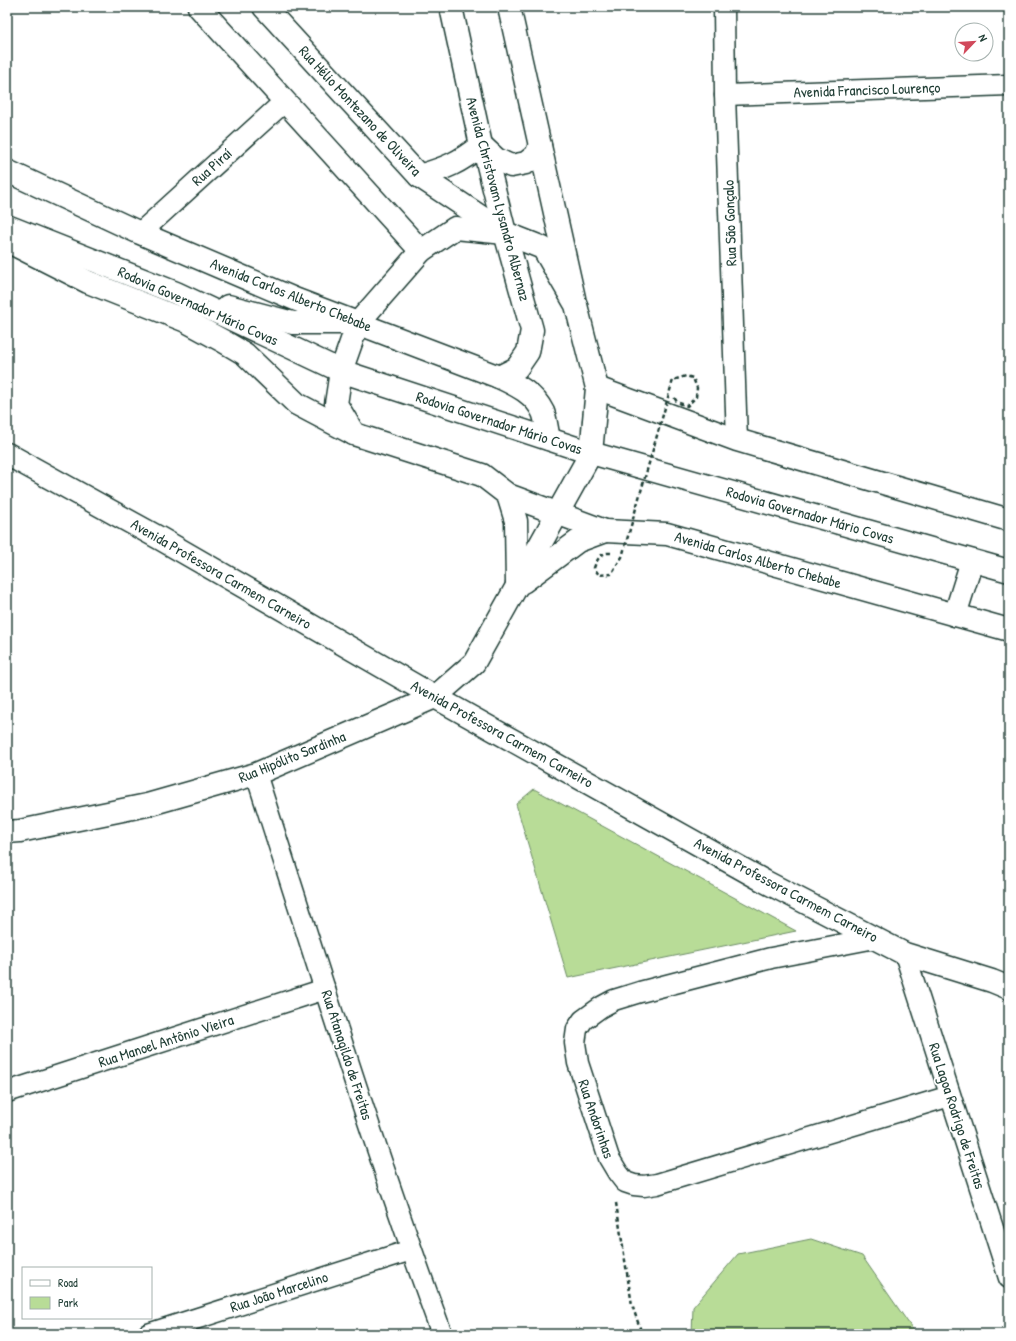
<svg xmlns="http://www.w3.org/2000/svg" width="1016" height="1341" viewBox="0 0 1016 1341" font-family="'Patrick Hand',sans-serif">
<rect width="100%" height="100%" fill="#fff"/>
<filter id="ink" filterUnits="userSpaceOnUse"><feTurbulence type="fractalNoise" baseFrequency=".025" numOctaves="2"/><feDisplacementMap in="SourceGraphic" scale="8" xChannelSelector="R" yChannelSelector="G"/><feConvolveMatrix kernelMatrix="1 2 1 2 8 2 1 2 1" color-interpolation-filters="sRGB"/></filter>
<g filter="url(#ink)">
<!-- green -->
<g fill="#b8dc97" stroke="#6c8c66">
<polygon points="534,789 796,931 568,978 516,804"/>
<polygon points="811,1239 862,1256 916,1334 692,1334 693,1307 738,1254"/>
</g>
<g fill="none" stroke-linecap="round" stroke-linejoin="round">
<defs>
<g id="minor">
<polyline points="724,7 725,95 737,440"/>
<polyline points="725,95 1009,85"/>
<polyline points="140,233 285,101"/>
<path d="M 256,774 C 316,961 374,1149 442,1334"/>
<polyline points="875,938 771,958 640,992 614,1000 601,1007 583,1020 577,1029 575,1043 578,1063 609,1158 618,1173 625,1182 634,1185 644,1186 657,1184 950,1096"/>
<polyline points="905,954 1009,1278"/>
<polyline points="7,1092 325,989"/>
<polyline points="148,1334 411,1250"/>
</g>
<g id="tertiary">
<polyline points="199,7 421,251"/>
<polyline points="264,7 419,176 505,233"/>
<polyline points="451,7 481,145 487,161 505,233 532,330 528,352 517,368 499,377"/>
<polyline points="509,7 574,298"/>
<path d="M 419,176 C 446,168 459,163 481,145 L 496,159 L 511,166 L 526,163 L 536,155 L 540,145"/>
</g>
<g id="secondary">
<path d="M 7,171 L 140,233 L 297,300 L 499,377 C 516,385 534,393 543,412 C 546,419 547,431 549,439"/>
<polyline points="597,388 737,440 1009,520"/>
<polyline points="7,454 161,539 435,697 764,881 905,954 992,981 1009,988"/>
<polyline points="508,495 605,531 667,534 1009,630"/>
<polyline points="7,832 20,831 147,805 256,774 435,697 474,663 517,586"/>
</g>
<g id="trunk">
<polyline points="7,226 176,293 341,371 591,453 1009,571"/>
<polyline points="7,241 88,282 186,321 223,341 245,354 297,404 354,434 482,475 508,495 516,521 517,585"/>
<polyline points="228,306 293,323 358,323"/>
<polyline points="354,434 336,404 341,371 358,323 421,251 455,228 505,233 543,248 576,305 597,388 591,453 517,586"/>
<polyline points="523,582 578,541 605,531"/>
<polyline points="955,615 972,561"/>
</g>
</defs>
<!-- minor casing -->
<use href="#minor" stroke="#1f3d34" stroke-width="23"/>
<!-- tertiary casing -->
<use href="#tertiary" stroke="#1f3d34" stroke-width="25"/>
<!-- secondary casing -->
<use href="#secondary" stroke="#1f3d34" stroke-width="25"/>
<!-- trunk casing -->
<use href="#trunk" stroke="#1f3d34" stroke-width="25"/>
<!-- path -->
<polyline stroke="#1f3d34" stroke-width="2.5" stroke-dasharray="4 3" stroke-linecap="butt" points="616,1203 632,1305 642,1334"/>
<!-- minor -->
<use href="#minor" stroke="#fff" stroke-width="20"/>
<!-- tertiary -->
<use href="#tertiary" stroke="#fff" stroke-width="22"/>
<!-- secondary -->
<use href="#secondary" stroke="#fff" stroke-width="22"/>
<!-- trunk -->
<use href="#trunk" stroke="#fff" stroke-width="22"/>
<!-- path-bridge -->
<path stroke="#1f3d34" stroke-width="2.5" stroke-dasharray="4 3" stroke-linecap="butt" d="M 611,553 C 601,552 597,559 594,568 L 599,575 L 611,574 L 622,557 L 673,380 L 686,376 L 693,378 L 697,388 L 696,397 L 687,406 L 677,402 L 674,397"/>
</g>
</g>
<g text-anchor="middle" stroke-width="3.5" stroke-linejoin="round" paint-order="stroke">
<!-- street labels -->
<g font-size="15" fill="#1f3d34" stroke="#fff">
<text transform="translate(867 90) rotate(-2)" y="5">Avenida Francisco Lourenço</text>
<text transform="translate(360 111) rotate(47)" y="5">Rua Hélio Montezano de Oliveira</text>
<text transform="translate(212 167) rotate(-42)" y="5">Rua Piraí</text>
<text transform="translate(498 199) rotate(75)" y="5">Avenida Christovam Lysandro Albernaz</text>
<text transform="translate(730 223) rotate(-92)" y="5">Rua São Gonçalo</text>
<text transform="translate(291 295) rotate(22)" y="5">Avenida Carlos Alberto Chebabe</text>
<text transform="translate(198 306) rotate(24)" y="5">Rodovia Governador Mário Covas</text>
<text transform="translate(499 423) rotate(18)" y="5">Rodovia Governador Mário Covas</text>
<text transform="translate(810 515) rotate(16)" y="5">Rodovia Governador Mário Covas</text>
<text transform="translate(758 560) rotate(16)" y="5">Avenida Carlos Alberto Chebabe</text>
<text transform="translate(221 574) rotate(30)" y="5">Avenida Professora Carmem Carneiro</text>
<text transform="translate(502 734) rotate(29)" y="5">Avenida Professora Carmem Carneiro</text>
<text transform="translate(292 757) rotate(-22)" y="5">Rua Hipólito Sardinha</text>
<text transform="translate(786 890) rotate(28)" y="5">Avenida Professora Carmem Carneiro</text>
<text transform="translate(166 1041) rotate(-18)" y="5">Rua Manoel Antônio Vieira</text>
<text transform="translate(347 1055) rotate(72)" y="5">Rua Atanagildo de Freitas</text>
<text transform="translate(957 1116) rotate(72)" y="5">Rua Lagoa Rodrigo de Freitas</text>
<text transform="translate(596 1119) rotate(71)" y="5">Rua Andorinhas</text>
<text transform="translate(279 1292) rotate(-18)" y="5">Rua João Marcelino</text>
</g>
</g>
<!-- margin -->
<rect width="1016" height="1341" fill="none" stroke="#fff" stroke-width="24"/>
<rect x="12" y="12" width="992" height="1317" fill="none" stroke="#1f3d34" stroke-width="1.5" filter="url(#ink)"/>
<!-- legend -->
<rect x="22" y="1267" width="130" height="52" fill="#ffffff" stroke="#a5b1ae"/>
<rect x="30" y="1280" width="20" height="6" fill="#ffffff" stroke="#a5b1ae"/>
<text x="58" y="1287" font-size="12" fill="#1f3d34">Road</text>
<rect x="30" y="1297" width="20" height="12" fill="#b8dc97" stroke="#a5b1ae"/>
<text x="58" y="1307" font-size="12" fill="#1f3d34">Park</text>
<!-- north arrow -->
<g transform="translate(974 42) rotate(65)"><circle r="19" fill="#ffffff" stroke="#a5b1ae"/>
<path d="M0-3L7 15L0 10L-7 15Z" fill="#d1495b"/>
<text y="-6" font-size="11" font-weight="bold" text-anchor="middle" fill="#1f3d34">N</text>
</g>
</svg>
